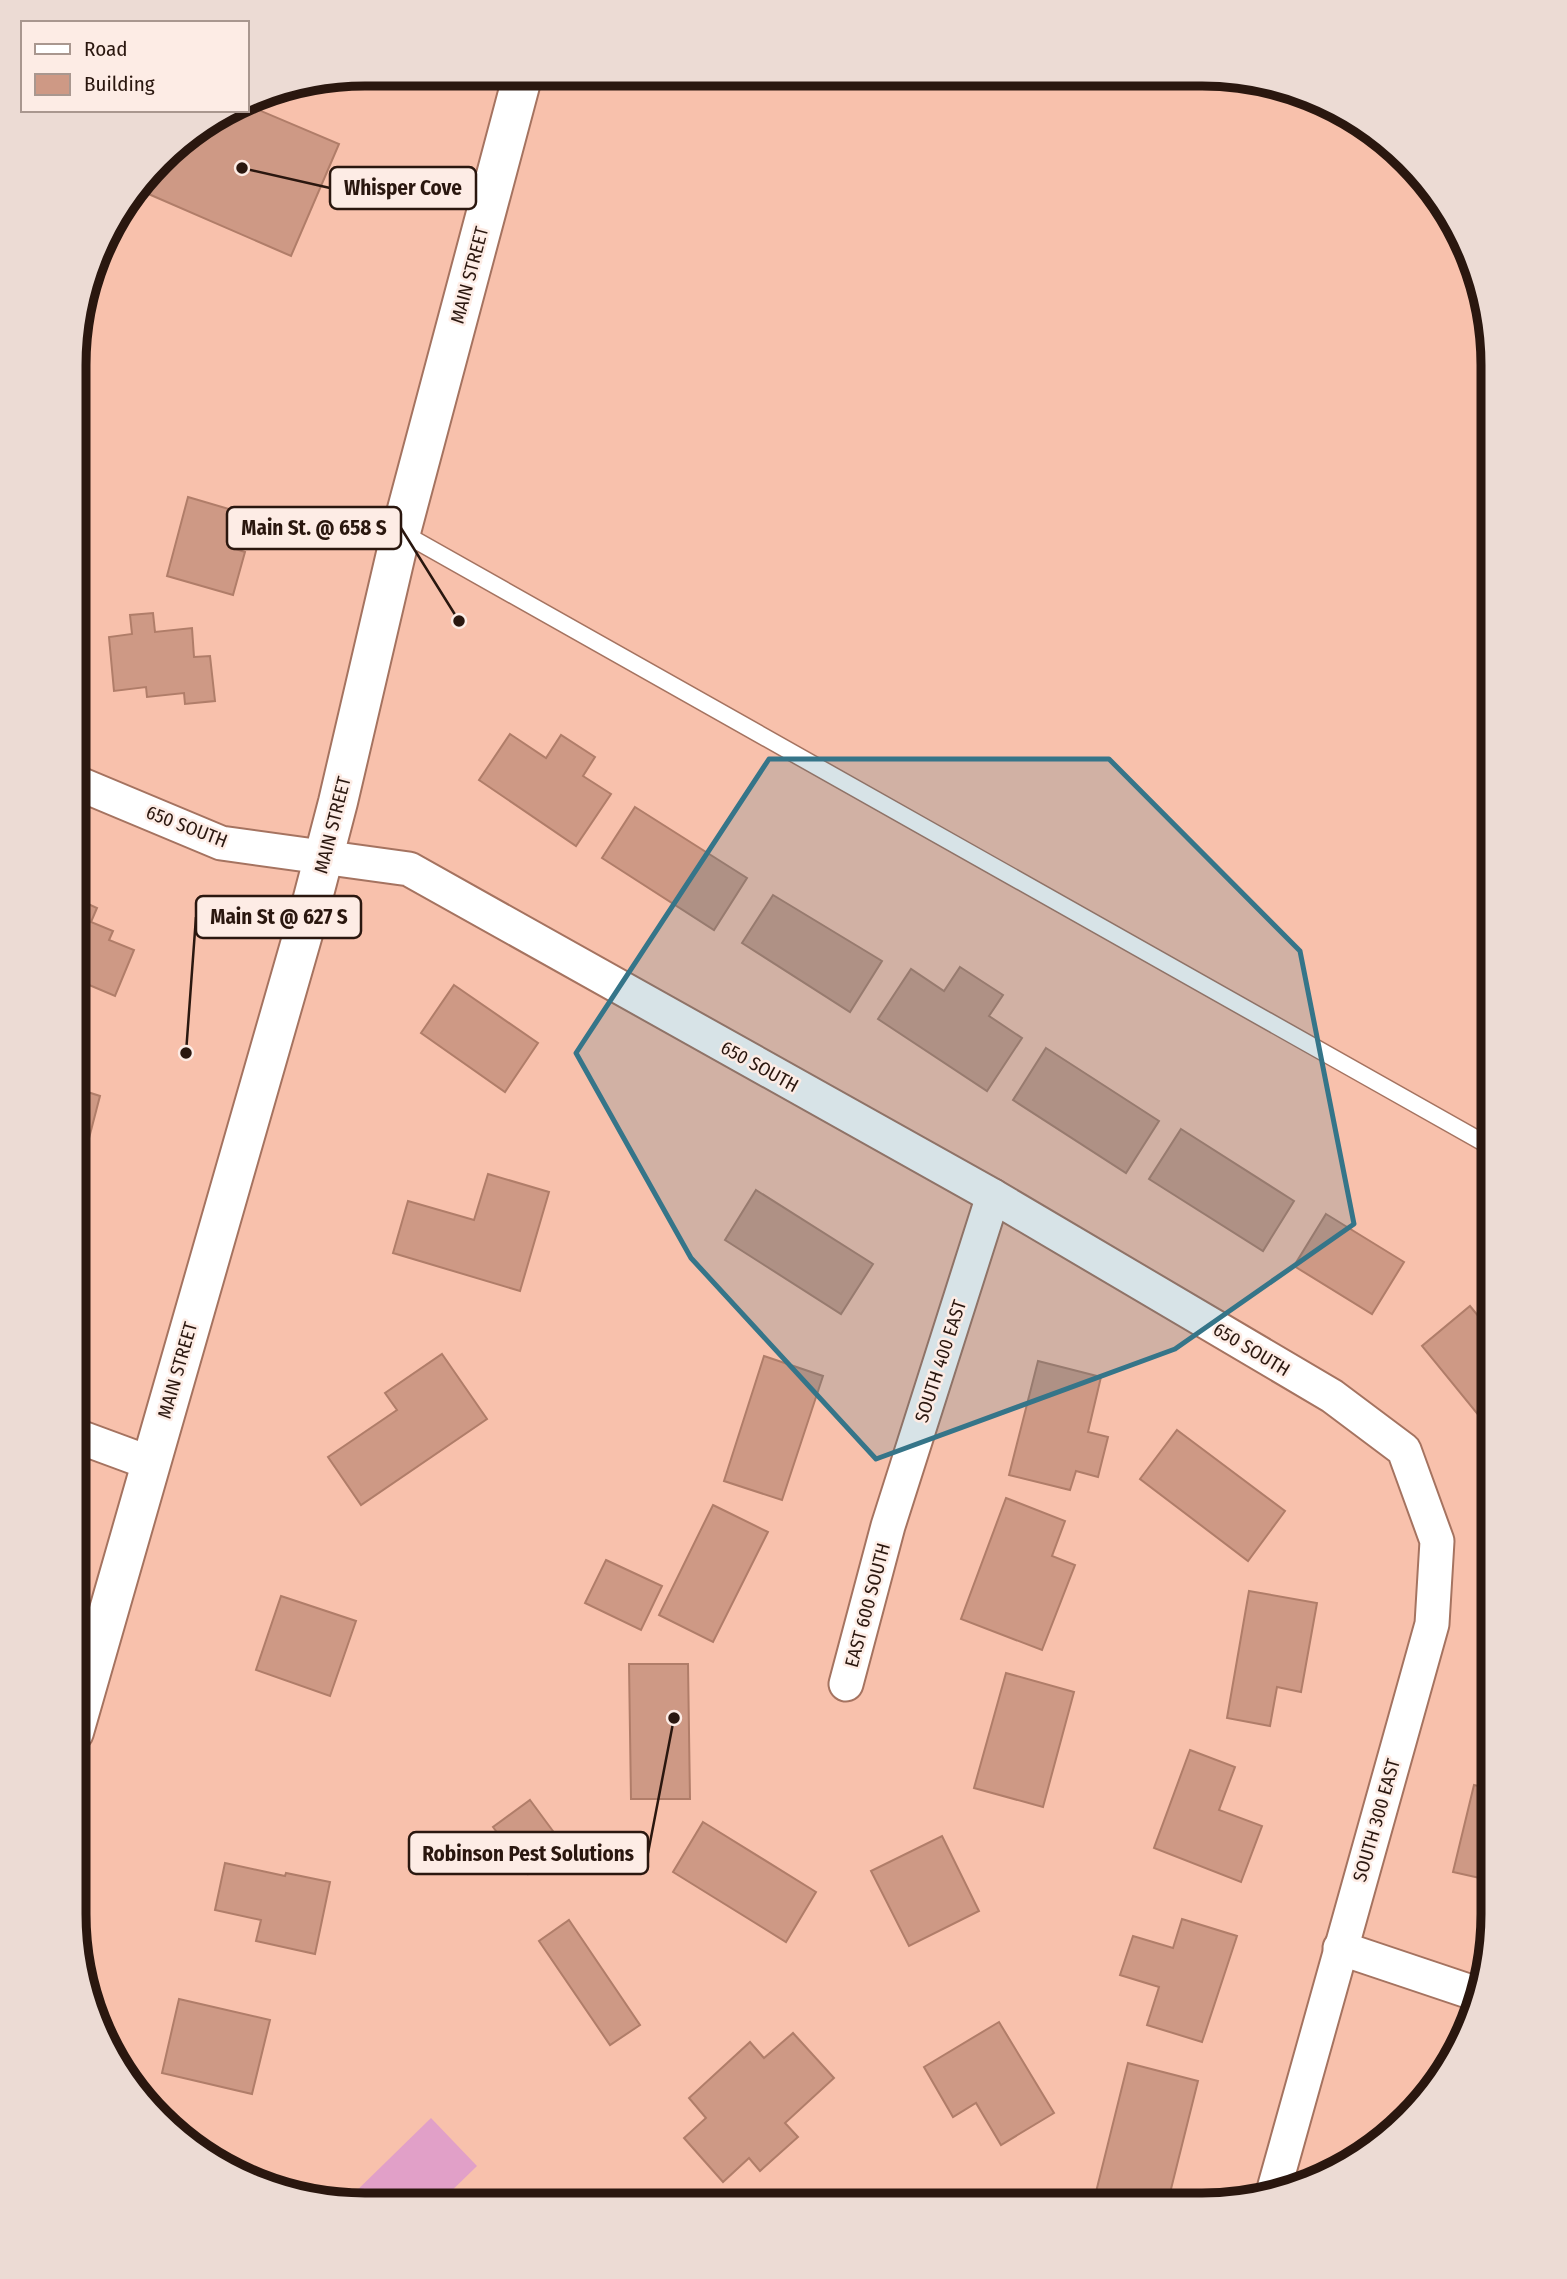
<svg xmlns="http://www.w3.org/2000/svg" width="1567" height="2279" viewBox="0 0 1567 2279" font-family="'Fira Sans Condensed',sans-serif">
<rect width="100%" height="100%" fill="#f8c1ac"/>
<!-- park -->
<polygon fill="#e1a0c8" points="431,2118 477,2166 439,2203 344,2203"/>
<!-- building -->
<g fill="#ce9985" stroke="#b07d69" stroke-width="2">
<polygon points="247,105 339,144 291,256 137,189 173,146 234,110 247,110"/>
<polygon points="188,497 239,512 229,547 245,552 233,595 167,576"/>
<polygon points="153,613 155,632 192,628 194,657 210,656 215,701 185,704 184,693 147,697 146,687 114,691 109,637 132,634 130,615"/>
<polygon points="510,734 546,758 561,735 595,757 583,776 611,794 576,846 479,780"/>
<polygon points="635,807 747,878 714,930 602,858"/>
<polygon points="773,895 882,961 850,1012 742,943"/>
<polygon points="75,898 97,908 91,922 113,931 109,940 134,950 115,996 75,979"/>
<polygon points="960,967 1003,995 989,1016 1022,1038 987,1091 878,1019 911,969 944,991"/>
<polygon points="454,985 538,1043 505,1092 421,1033"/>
<polygon points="1046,1048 1159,1121 1126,1173 1013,1100"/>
<polygon points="75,1088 100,1096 75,1192"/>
<polygon points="1181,1129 1294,1201 1263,1251 1149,1179"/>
<polygon points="488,1174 549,1192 520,1291 393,1253 408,1201 474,1220"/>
<polygon points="756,1190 873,1264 841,1314 725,1240"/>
<polygon points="1326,1214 1404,1262 1372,1314 1294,1266"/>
<polygon points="1470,1306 1493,1334 1493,1433 1422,1346"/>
<polygon points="442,1354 487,1419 361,1505 328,1457 397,1410 385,1393"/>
<polygon points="764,1356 823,1376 782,1500 724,1481"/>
<polygon points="1038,1361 1101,1377 1088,1432 1108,1437 1098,1477 1076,1471 1070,1490 1009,1475"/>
<polygon points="1177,1430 1285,1511 1248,1561 1140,1479"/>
<polygon points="1006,1498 1065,1521 1052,1556 1075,1565 1042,1650 961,1619"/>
<polygon points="713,1505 768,1532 713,1642 659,1615"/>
<polygon points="606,1560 662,1586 641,1630 585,1603"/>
<polygon points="1249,1591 1317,1603 1301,1692 1277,1687 1270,1726 1227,1718"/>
<polygon points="281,1596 356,1621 330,1696 256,1670"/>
<polygon points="629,1664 688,1664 690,1799 631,1799"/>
<polygon points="1006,1673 1074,1692 1043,1807 974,1788"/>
<polygon points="1190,1750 1235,1767 1219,1810 1262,1826 1241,1882 1154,1848"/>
<polygon points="1474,1785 1493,1789 1493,1881 1453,1872"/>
<polygon points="530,1800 564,1846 528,1874 493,1827"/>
<polygon points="703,1822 816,1892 786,1942 673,1872"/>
<polygon points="942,1836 979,1911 909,1946 871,1871"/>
<polygon points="225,1863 285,1876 286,1873 330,1882 315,1954 256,1941 261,1920 215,1910"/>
<polygon points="1182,1919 1237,1936 1202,2042 1147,2025 1159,1987 1120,1975 1133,1936 1173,1948"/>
<polygon points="569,1920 640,2025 610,2045 539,1941"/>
<polygon points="179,1999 270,2020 252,2094 162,2073"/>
<polygon points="999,2022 1054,2113 1001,2145 976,2103 953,2117 924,2067"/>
<polygon points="793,2033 834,2078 785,2123 798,2137 760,2171 749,2158 723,2182 684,2138 706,2118 689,2098 750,2042 764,2058"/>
<polygon points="1128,2063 1198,2081 1167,2205 1150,2205 1096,2192"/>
<polygon points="1441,2068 1447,2072 1444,2076 1412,2113"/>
</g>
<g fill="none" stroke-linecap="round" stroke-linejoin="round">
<defs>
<polyline id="service" points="401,532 1493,1148"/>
<g id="minor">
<polyline points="75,782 221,843 409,869 993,1196 1332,1396 1404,1450 1437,1541 1432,1624 1274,2189"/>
<polyline points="74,1435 150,1463"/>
<polyline points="846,1684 888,1526 993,1196"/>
<polyline points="1340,1948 1480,1995"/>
</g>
<polyline id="secondary" points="74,1732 309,913 338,802 401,532 523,74"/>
</defs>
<!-- service casing -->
<use href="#service" stroke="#a57360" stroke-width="19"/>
<!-- minor casing -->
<use href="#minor" stroke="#a57360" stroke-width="37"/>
<!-- secondary casing -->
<use href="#secondary" stroke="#a57360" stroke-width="42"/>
<!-- service -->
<use href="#service" stroke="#fff" stroke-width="16"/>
<!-- minor -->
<use href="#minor" stroke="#fff" stroke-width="33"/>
<!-- secondary -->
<use href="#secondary" stroke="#fff" stroke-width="38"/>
</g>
<!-- marked area -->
<path fill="#357589" fill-opacity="0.2" stroke="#357589" stroke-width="5" stroke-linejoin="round" d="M 769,759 L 1109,759 L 1300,951 L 1354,1224 L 1175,1349 L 876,1459 L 691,1258 L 576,1053 Z"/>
<g text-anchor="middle" stroke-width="5" stroke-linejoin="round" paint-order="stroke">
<!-- street labels -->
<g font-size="19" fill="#2a170f" stroke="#fdece5">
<text transform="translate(469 275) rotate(-75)" y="7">MAIN STREET</text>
<text transform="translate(332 825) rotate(-76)" y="7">MAIN STREET</text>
<text transform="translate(187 826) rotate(21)" y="7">650 SOUTH</text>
<text transform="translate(760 1066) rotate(29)" y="7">650 SOUTH</text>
<text transform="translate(1252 1349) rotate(31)" y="7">650 SOUTH</text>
<text transform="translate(940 1361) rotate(-72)" y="7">SOUTH 400 EAST</text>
<text transform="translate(177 1370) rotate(-74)" y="7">MAIN STREET</text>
<text transform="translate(867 1605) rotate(-75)" y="7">EAST 600 SOUTH</text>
<text transform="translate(1376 1820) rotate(-74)" y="7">SOUTH 300 EAST</text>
</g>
</g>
<!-- crop -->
<path d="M0 0H1567V2279H0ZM365 86H1202A279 279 0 0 1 1481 365V1914A279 279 0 0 1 1202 2193H365A279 279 0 0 1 86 1914V365A279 279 0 0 1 365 86Z" fill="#ecdbd4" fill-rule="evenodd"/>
<path fill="none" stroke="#2a170f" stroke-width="9" d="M365 86H1202A279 279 0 0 1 1481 365V1914A279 279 0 0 1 1202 2193H365A279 279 0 0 1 86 1914V365A279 279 0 0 1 365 86Z"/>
<!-- callouts -->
<path fill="none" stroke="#2a170f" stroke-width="2.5" d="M242 168L330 188M459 621L401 528M186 1053L196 917M674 1718L648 1853"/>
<g fill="#2a170f" stroke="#fdece5" stroke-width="2.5">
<circle cx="242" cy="168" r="7"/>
<circle cx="459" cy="621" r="7"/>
<circle cx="186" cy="1053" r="7"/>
<circle cx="674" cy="1718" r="7"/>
</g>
<g fill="#fdece5" stroke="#2a170f" stroke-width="2.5">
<rect x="330" y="167" width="146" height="42" rx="7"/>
<rect x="227" y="507" width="174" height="42" rx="7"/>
<rect x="196" y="896" width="165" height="42" rx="7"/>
<rect x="409" y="1832" width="239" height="42" rx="7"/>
</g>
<g font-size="21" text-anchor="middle" font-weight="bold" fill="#2a170f">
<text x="403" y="195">Whisper Cove</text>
<text x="314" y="535">Main St. @ 658 S</text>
<text x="279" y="924">Main St @ 627 S</text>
<text x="528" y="1861">Robinson Pest Solutions</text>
</g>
<!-- legend -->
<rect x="21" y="21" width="228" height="91" fill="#fdece5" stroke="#a9978f" stroke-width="2"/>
<rect x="35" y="44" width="35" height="10" fill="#ffffff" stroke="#a9978f" stroke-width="2"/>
<text x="84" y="56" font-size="21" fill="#2a170f">Road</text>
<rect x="35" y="74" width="35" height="21" fill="#ce9985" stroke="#a9978f" stroke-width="2"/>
<text x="84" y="91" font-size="21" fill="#2a170f">Building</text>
</svg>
